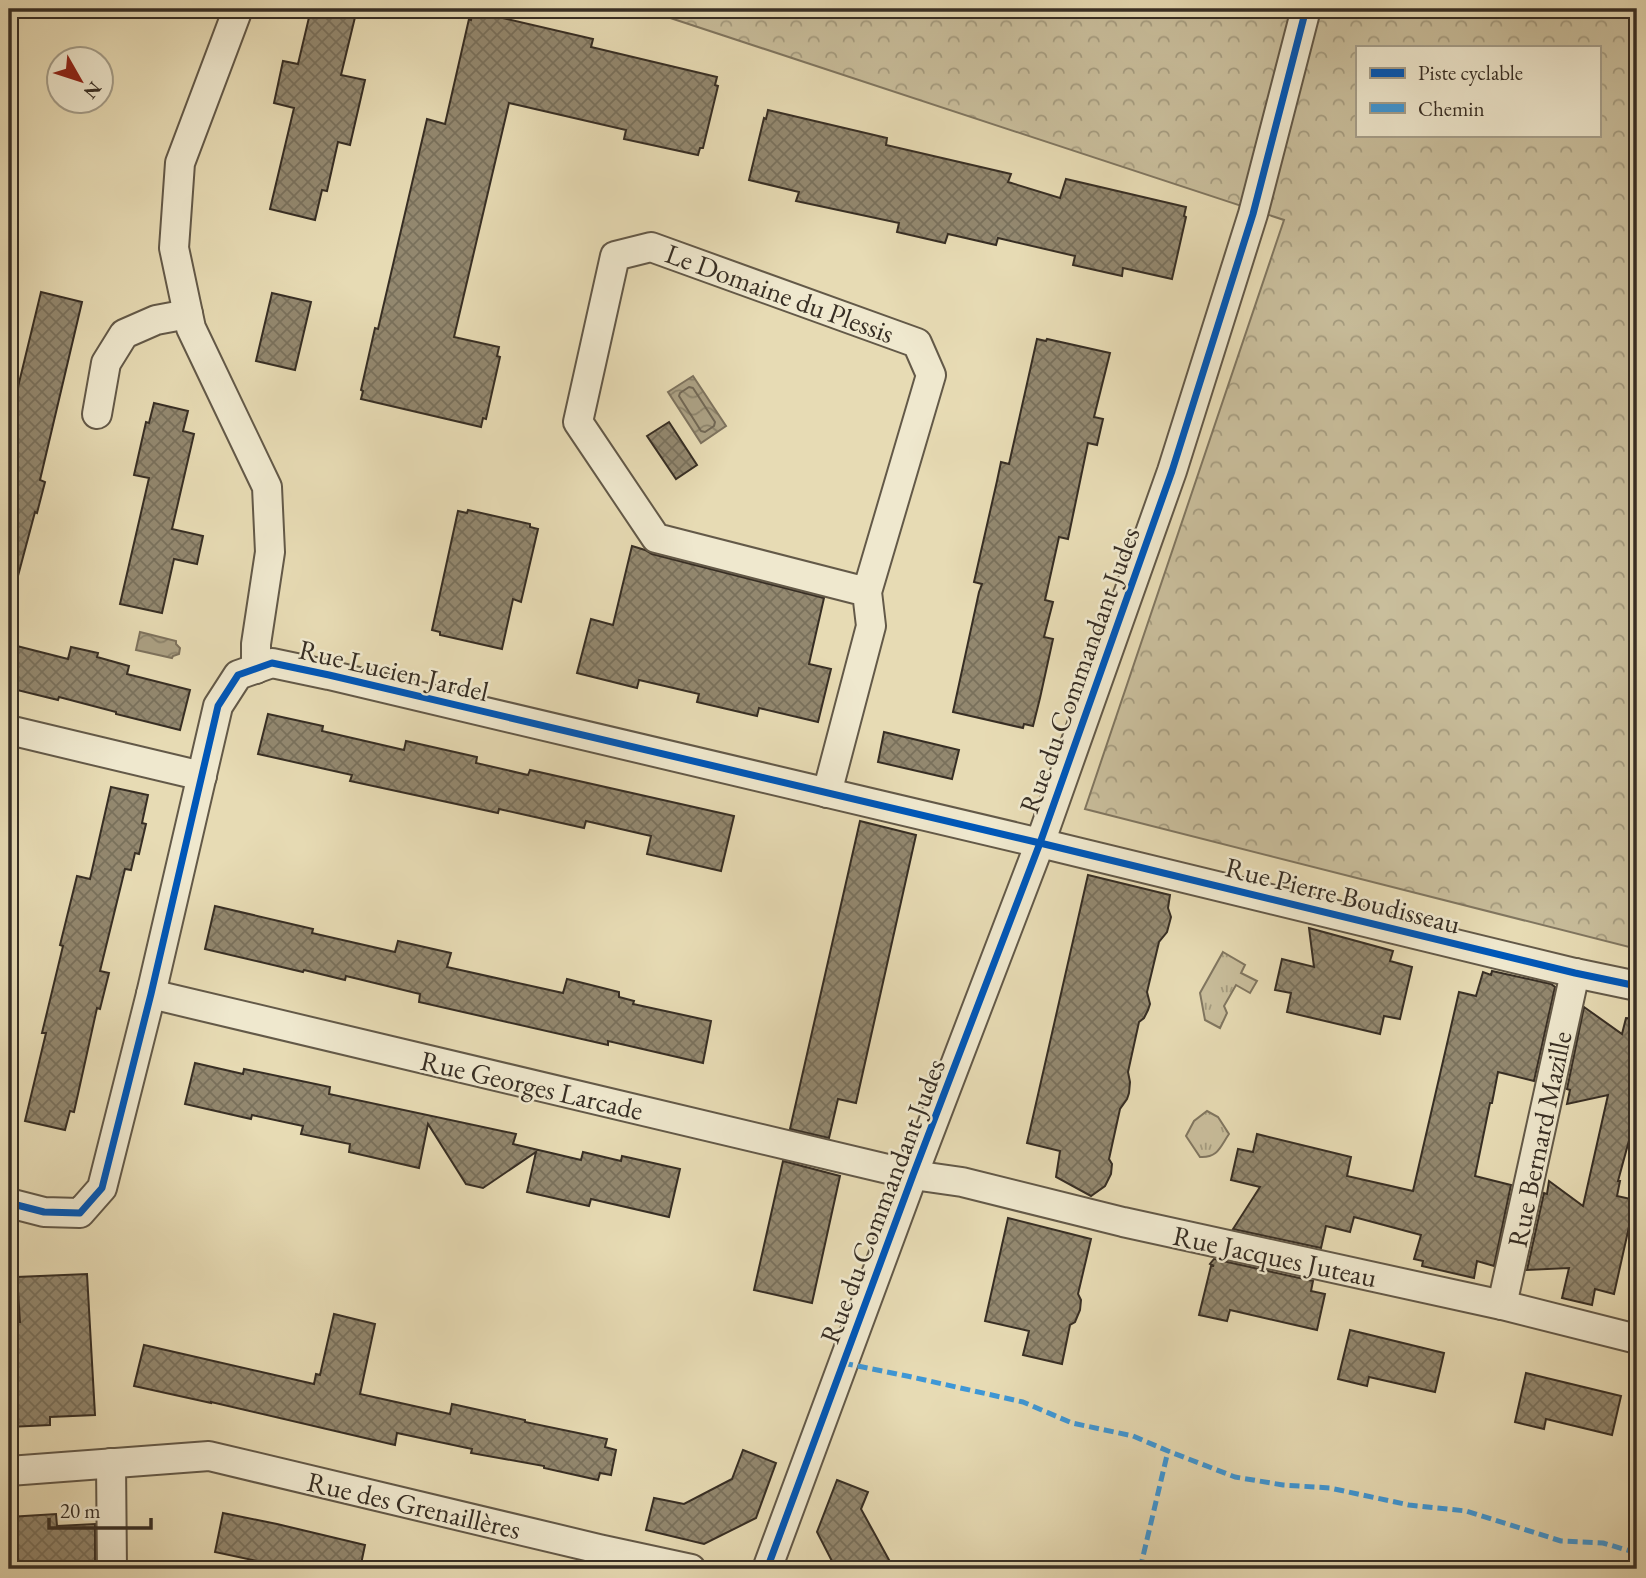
<svg xmlns="http://www.w3.org/2000/svg" width="1646" height="1578" viewBox="0 0 1646 1578" font-family="'EB Garamond',serif">
<defs>
<pattern id="forest-crowns" width="20" height="18" patternUnits="userSpaceOnUse" patternTransform="scale(1.75)"><rect width="20" height="18" fill="#c9be9c"/><path d="M2 6a3 3 0 1 1 6 0M12 15a3 3 0 1 1 6 0" fill="none" stroke="#a49b7f"/></pattern>
<pattern id="park-tufts" width="24" height="20" patternUnits="userSpaceOnUse" patternTransform="scale(1.75)"><rect width="24" height="20" fill="#c9be9c"/><path d="M3 7l-1-3M5 7V3M7 7l1-3M15 17l-1-3M17 17v-4M19 17l1-3" fill="none" stroke="#a49b7f"/></pattern>
<pattern id="water-waves" width="16" height="10" patternUnits="userSpaceOnUse" patternTransform="scale(1.75)"><rect width="16" height="10" fill="#aba083"/><path d="M0 5q4-4 8 0t8 0" fill="none" stroke="#8c836b"/></pattern>
<pattern id="building-cross-hatch" width="8" height="8" patternUnits="userSpaceOnUse" patternTransform="scale(1.75)"><rect width="8" height="8" fill="#93886f"/><path d="M0 0l8 8M0 8l8-8" fill="none" stroke="#79705b"/></pattern>
</defs>
<rect width="100%" height="100%" fill="#e7dbb4"/>
<filter id="stains"><feTurbulence type="fractalNoise" baseFrequency=".00286" numOctaves="4"/><feColorMatrix values="0 0 0 0 .2 0 0 0 0 .09 0 0 0 0 .02 0 0 0 .5 -.17"/></filter>
<radialGradient id="worn" r=".72"><stop offset=".6" stop-color="#630" stop-opacity="0"/><stop offset="1" stop-color="#630" stop-opacity=".3"/></radialGradient>
<!-- forest -->
<path fill="url(#forest-crowns)" stroke="#807660" stroke-width="2" fill-rule="evenodd" d="M 643,9 L 1637,9 L 1637,949 L 1085,809 L 1284,220 ZM 1357,47 L 1599,47 L 1599,135 L 1357,135 Z"/>
<!-- park -->
<g fill="url(#park-tufts)" stroke="#807660" stroke-width="2">
<polygon points="1223,952 1245,965 1241,973 1257,981 1250,993 1236,985 1224,1006 1227,1013 1220,1028 1205,1020 1200,993"/>
<path d="M 1207,1111 L 1218,1117 L 1229,1134 C 1220,1147 1218,1158 1200,1157 L 1186,1136 L 1194,1121 Z"/>
</g>
<!-- water -->
<g fill="url(#water-waves)" stroke="#7d725d" stroke-width="2">
<polygon points="693,376 726,426 701,443 668,392"/>
<polygon points="140,632 176,641 176,644 180,648 179,654 173,656 172,658 136,650"/>
</g>
<g fill="none" stroke-linecap="round" stroke-linejoin="round">
<!-- shore -->
<polygon stroke="#716754" stroke-width="2" points="689,387 693,388 715,422 714,426 705,432 701,431 679,396 680,393"/>
</g>
<!-- building -->
<g fill="url(#building-cross-hatch)" stroke="#372e24" stroke-width="2">
<polygon points="311,9 357,9 341,75 365,80 350,145 338,142 327,191 322,190 315,220 270,209 294,108 274,103 283,61 298,64"/>
<polygon points="473,11 593,39 591,47 717,77 715,85 718,86 703,148 700,148 698,155 624,139 626,130 509,103 454,337 499,347 497,356 500,357 486,419 483,418 481,427 361,399 363,391 361,390 375,328 378,329 427,119 445,124 469,19 471,20"/>
<polygon points="768,110 887,138 886,145 1011,174 1008,182 1060,198 1066,179 1186,207 1184,216 1186,217 1172,279 1123,268 1122,276 1073,265 1075,256 998,238 996,245 948,234 945,243 897,232 899,223 796,201 799,192 749,180 764,118 766,119"/>
<polygon points="41,292 82,302 40,480 45,482 37,513 35,512 18,576 9,575 9,424"/>
<polygon points="272,293 311,302 295,370 256,361"/>
<polygon points="1037,339 1046,341 1047,339 1110,353 1094,417 1103,419 1097,445 1088,443 1068,539 1059,537 1045,600 1053,602 1044,637 1053,639 1040,698 1033,726 1024,724 1023,728 953,712 979,592 982,584 974,582 997,481 1001,462 1009,464"/>
<polygon points="154,403 188,411 183,431 194,434 172,529 203,536 197,564 174,559 162,613 120,604 149,478 134,475 146,422 149,423"/>
<polygon points="669,422 697,465 676,479 647,436"/>
<polygon points="468,510 530,524 530,527 538,529 521,602 513,599 502,649 440,635 440,632 432,630 458,511 467,513"/>
<polygon points="632,546 645,550 652,554 824,598 809,664 831,669 818,722 759,708 757,716 697,702 699,694 639,680 637,688 577,673 591,619 613,625"/>
<polygon points="9,644 68,659 71,647 98,653 97,657 129,666 127,674 190,690 180,730 116,714 116,712 59,697 58,700 9,688"/>
<polygon points="268,714 323,726 322,731 404,750 406,741 477,757 476,763 528,775 530,770 734,816 721,871 647,854 651,836 586,821 584,828 499,809 498,813 350,781 352,775 258,754"/>
<polygon points="884,732 959,750 952,779 878,762"/>
<polygon points="111,787 148,795 142,823 146,824 139,854 135,853 131,870 125,869 100,971 109,973 100,1009 97,1008 74,1112 70,1111 65,1130 25,1121 46,1033 42,1033 63,946 60,945 77,876 90,879"/>
<polygon points="860,821 916,835 856,1103 838,1099 829,1138 790,1129"/>
<polygon points="1088,875 1170,895 1168,908 1171,917 1167,932 1159,942 1147,992 1150,1004 1148,1010 1144,1018 1139,1022 1128,1072 1130,1082 1129,1093 1127,1099 1120,1109 1109,1159 1112,1164 1111,1174 1105,1186 1091,1196 1056,1177 1060,1151 1027,1143"/>
<polygon points="215,906 313,929 312,933 395,952 398,941 451,953 447,967 563,993 567,979 619,992 619,997 634,1001 633,1004 711,1021 703,1063 608,1041 608,1045 419,1002 420,994 346,976 345,980 304,970 303,972 205,949"/>
<polygon points="1309,928 1393,951 1390,961 1412,967 1400,1019 1384,1016 1380,1034 1287,1012 1291,993 1275,990 1282,959 1314,967"/>
<polygon points="1492,971 1551,984 1555,987 1534,1081 1498,1072 1492,1103 1490,1103 1475,1176 1511,1185 1494,1266 1477,1261 1474,1278 1422,1266 1423,1261 1414,1259 1421,1235 1354,1217 1350,1232 1326,1226 1321,1248 1233,1229 1260,1187 1231,1180 1238,1149 1253,1152 1257,1134 1351,1157 1347,1176 1413,1191 1459,992 1476,996 1483,972 1491,975"/>
<polygon points="1584,1007 1622,1034 1626,1018 1637,1019 1637,1111 1618,1181 1620,1181 1617,1196 1635,1200 1614,1294 1595,1289 1592,1305 1562,1298 1569,1268 1527,1270 1544,1193 1547,1194 1549,1181 1583,1206 1608,1095 1567,1104 1570,1090 1567,1089"/>
<polygon points="195,1063 243,1074 244,1069 330,1087 329,1094 516,1134 513,1144 581,1160 583,1152 621,1161 622,1156 680,1169 669,1217 591,1199 589,1206 527,1192 536,1152 483,1188 466,1184 428,1124 419,1168 349,1152 350,1144 301,1134 303,1126 252,1115 251,1119 185,1104"/>
<polygon points="783,1161 840,1176 812,1303 754,1290"/>
<polygon points="1008,1218 1091,1239 1078,1294 1081,1300 1080,1310 1075,1322 1070,1325 1062,1364 1023,1355 1029,1331 985,1321"/>
<polygon points="1214,1259 1313,1281 1311,1291 1325,1294 1317,1330 1230,1310 1227,1321 1199,1315 1211,1266 1214,1266 1210,1264"/>
<polygon points="87,1274 95,1415 50,1417 50,1425 9,1427 9,1322 20,1322 17,1277"/>
<polygon points="334,1314 375,1324 360,1394 450,1414 452,1404 525,1420 525,1422 607,1439 605,1447 616,1450 611,1475 600,1473 598,1480 544,1468 544,1466 471,1453 472,1449 397,1433 395,1445 211,1402 211,1403 134,1386 144,1345 314,1384 316,1374 320,1375"/>
<polygon points="1350,1330 1444,1353 1435,1392 1369,1377 1367,1386 1338,1379"/>
<polygon points="1526,1373 1621,1396 1612,1435 1546,1419 1544,1429 1515,1422"/>
<polygon points="743,1450 776,1463 756,1518 704,1544 646,1530 654,1498 684,1504 732,1479"/>
<polygon points="837,1480 868,1492 861,1509 894,1569 836,1569 817,1532"/>
<polygon points="223,1513 277,1524 365,1545 360,1569 295,1569 215,1552"/>
<polygon points="56,1514 57,1526 95,1524 95,1569 9,1569 9,1517"/>
</g>
<g fill="none" stroke-linecap="round" stroke-linejoin="round">
<defs>
<g id="minor">
<polyline points="238,9 180,163 174,248 191,328 267,487 270,552 256,644 256,669"/>
<polyline points="97,414 106,363 124,334 156,320 188,314"/>
<polyline points="9,730 202,776"/>
<polyline points="827,793 871,626 867,592 656,538 578,422 615,256 651,247 917,343 931,375 867,592"/>
<polyline points="151,994 913,1175 962,1182 1123,1222 1502,1305 1637,1339"/>
<polyline points="9,1203 44,1212 80,1213 102,1188 151,994 218,706 238,675 272,663 329,675 1040,843 1575,973 1637,986"/>
<polyline points="1502,1305 1575,973"/>
<polyline points="111,1463 112,1569"/>
<polyline points="9,1471 209,1456 599,1549 691,1569"/>
<polyline points="767,1569 913,1175 1040,843 1172,471 1253,214 1306,9"/>
</g>
</defs>
<!-- minor casing -->
<use href="#minor" stroke="#635948" stroke-width="32"/>
<!-- minor -->
<use href="#minor" stroke="#efe8ce" stroke-width="28"/>
<!-- quiet -->
<g stroke="#3e97d6" stroke-width="5" stroke-dasharray="10 5" stroke-linecap="butt">
<polyline points="843,1363 907,1376 1023,1402 1072,1423 1133,1436 1168,1451 1235,1477 1283,1485 1330,1488 1409,1505 1466,1511 1561,1541 1603,1543 1637,1553"/>
<polyline points="1140,1569 1168,1451"/>
</g>
<defs>
<g id="cycleway">
<polyline points="9,1203 44,1212 80,1213 102,1188 151,994 218,706 238,675 272,663 329,675 1040,843 1575,973 1637,986"/>
<polyline points="767,1569 913,1175 1040,843 1172,471 1253,214 1306,9"/>
</g>
</defs>
<!-- cycleway casing -->
<use href="#cycleway" stroke="#efe8ce" stroke-width="11"/>
<!-- cycleway -->
<use href="#cycleway" stroke="#0057b8" stroke-width="7"/>
</g>
<g text-anchor="middle" stroke-width="5" stroke-linejoin="round" paint-order="stroke">
<!-- street labels -->
<g font-size="28" fill="#372e24" stroke="#efe8ce">
<text transform="translate(780 293) rotate(20)" y="10">Le Domaine du Plessis</text>
<text transform="translate(394 670) rotate(13)" y="10">Rue Lucien Jardel</text>
<text transform="translate(1079 670) rotate(-70)" y="10">Rue du Commandant Judes</text>
<text transform="translate(1343 895) rotate(14)" y="10">Rue Pierre Boudisseau</text>
<text transform="translate(532 1085) rotate(13)" y="10">Rue Georges Larcade</text>
<text transform="translate(1539 1139) rotate(-78)" y="10">Rue Bernard Mazille</text>
<text transform="translate(882 1201) rotate(-69)" y="10">Rue du Commandant Judes</text>
<text transform="translate(1275 1256) rotate(12)" y="10">Rue Jacques Juteau</text>
<text transform="translate(414 1505) rotate(13)" y="10">Rue des Grenaillères</text>
</g>
</g>
<!-- margin -->
<rect width="1646" height="1578" fill="none" stroke="#e7dbb4" stroke-width="35"/>
<rect x="10" y="10" width="1625" height="1557" fill="none" stroke="#372e24" stroke-width="3.5"/>
<rect x="18" y="18" width="1611" height="1543" fill="none" stroke="#372e24" stroke-width="2"/>
<!-- legend -->
<rect x="1356" y="46" width="245" height="91" fill="#efe8ce" stroke="#a59e8a" stroke-width="2"/>
<rect x="1370" y="68" width="35" height="10" fill="#0057b8" stroke="#a59e8a" stroke-width="2"/>
<text x="1418" y="80" font-size="21" fill="#372e24">Piste cyclable</text>
<rect x="1370" y="103" width="35" height="10" fill="#3e97d6" stroke="#a59e8a" stroke-width="2"/>
<text x="1418" y="116" font-size="21" fill="#372e24">Chemin</text>
<!-- north arrow -->
<g transform="translate(80 80) rotate(129)"><circle r="33" fill="#efe8ce" stroke="#a59e8a" stroke-width="2"/>
<path d="M0-5L12 26L0 18L-12 26Z" fill="#8f2418"/>
<text y="-10" font-size="19" font-weight="bold" text-anchor="middle" fill="#372e24">N</text>
</g>
<!-- scale -->
<path d="M49 1518v10h102v-10" fill="none" stroke="#372e24" stroke-width="3.5"/>
<text x="60" y="1518" font-size="21" fill="#372e24" stroke="#efe8ce" stroke-width="5" paint-order="stroke">20 m</text>
<rect width="100%" height="100%" filter="url(#stains)"/>
<rect width="100%" height="100%" fill="url(#worn)"/>
</svg>
